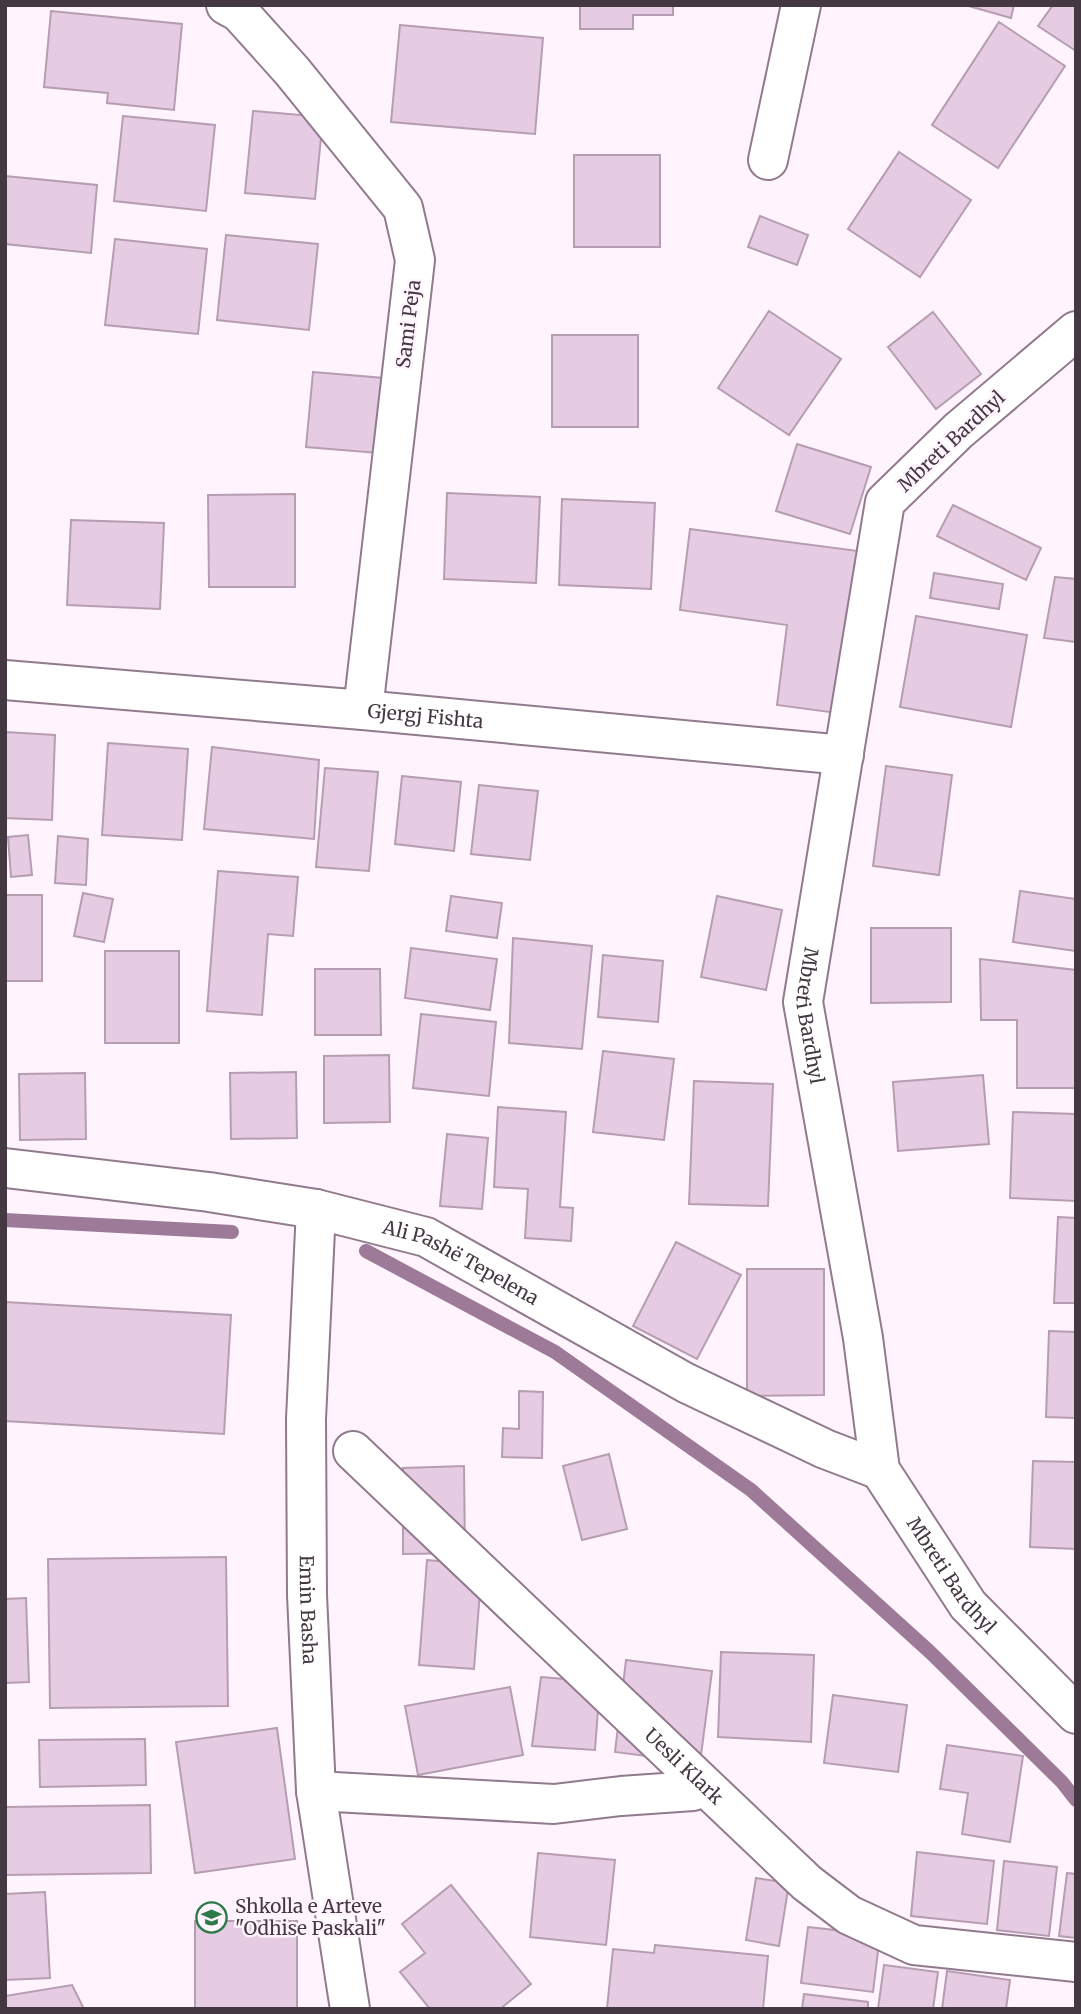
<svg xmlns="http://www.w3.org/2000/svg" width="1081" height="2014" viewBox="0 0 1081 2014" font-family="Merriweather,serif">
<rect width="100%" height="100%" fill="#fff4fd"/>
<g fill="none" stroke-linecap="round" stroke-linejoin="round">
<!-- stream -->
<g stroke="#9d7b98" stroke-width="14">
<polyline points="5,1220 232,1232"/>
<polyline points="366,1251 555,1352 751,1490 930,1652 1062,1782 1076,1800"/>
</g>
</g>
<!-- building -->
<g fill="#e6cce2" stroke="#b69db1" stroke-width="2">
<polygon points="580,5 673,5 673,15 633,15 633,29 580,29"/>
<polygon points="965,5 1014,5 1011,18"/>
<polygon points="1053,5 1076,5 1076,51 1038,26"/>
<polygon points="51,11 182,24 174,110 107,103 108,93 44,87"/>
<polygon points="999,22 1065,66 998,168 932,125"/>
<polygon points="400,25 543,38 535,134 391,122"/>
<polygon points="253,111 323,117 315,199 245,193"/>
<polygon points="123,116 215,125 206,211 114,201"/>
<polygon points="899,152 971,200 920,277 848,229"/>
<rect x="574" y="155" width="86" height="92"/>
<polygon points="5,176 97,185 91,253 5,244"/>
<polygon points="760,216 808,235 797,265 748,247"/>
<polygon points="226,235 318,244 309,330 217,320"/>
<polygon points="115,239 207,249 198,334 105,325"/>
<polygon points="769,311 841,359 789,435 718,388"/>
<polygon points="933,312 981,374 936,409 888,347"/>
<rect x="552" y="335" width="86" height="92"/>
<polygon points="313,372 384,378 378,453 306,447"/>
<polygon points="797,444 871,467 850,534 776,511"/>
<polygon points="447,493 540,497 536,583 444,579"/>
<polygon points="295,494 295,587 209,587 208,495"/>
<polygon points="562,499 655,503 651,589 559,585"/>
<polygon points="953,505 1041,548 1026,580 937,536"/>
<polygon points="71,520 164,523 160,609 67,605"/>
<polygon points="690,529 866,552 844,714 777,705 787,625 680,610"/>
<polygon points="934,573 1003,584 999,609 930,598"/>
<polygon points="1055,577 1076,579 1076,642 1044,638"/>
<polygon points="916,616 1027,635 1011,727 900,707"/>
<polygon points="5,732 55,735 52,820 5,818"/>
<polygon points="108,743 188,749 182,840 102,835"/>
<polygon points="212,747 319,760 314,839 204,829"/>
<polygon points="886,766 952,775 939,875 873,866"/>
<polygon points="325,768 378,772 369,871 316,867"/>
<polygon points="402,776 461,782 454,851 395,844"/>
<polygon points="479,785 538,791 530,860 471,854"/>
<polygon points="28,835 32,875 11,877 8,837"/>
<polygon points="58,836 88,839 86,885 55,883"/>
<polygon points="218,871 298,877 293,936 268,934 262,1015 207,1011"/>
<polygon points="1020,891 1076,899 1076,951 1013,942"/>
<polygon points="83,893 113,899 104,942 74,936"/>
<rect x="5" y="895" width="37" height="86"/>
<polygon points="451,896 502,903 497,938 446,931"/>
<polygon points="717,896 782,910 766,990 701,977"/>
<polygon points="871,928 951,928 951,1002 871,1003"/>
<polygon points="513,938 592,946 582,1049 509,1043"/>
<polygon points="411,948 497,959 490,1010 405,998"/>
<rect x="105" y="951" width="74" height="92"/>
<polygon points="603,955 663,961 658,1022 598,1017"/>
<polygon points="980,959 1076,970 1076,1088 1017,1088 1017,1020 981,1020"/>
<polygon points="315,969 380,969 381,1035 315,1035"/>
<polygon points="421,1014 496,1022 489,1096 413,1088"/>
<polygon points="603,1051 674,1059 664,1140 593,1132"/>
<polygon points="389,1055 390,1122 324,1123 324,1056"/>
<polygon points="296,1072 297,1138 231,1139 230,1073"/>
<polygon points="85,1073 86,1139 20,1140 19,1074"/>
<polygon points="983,1075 989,1144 898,1151 893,1082"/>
<polygon points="694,1081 773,1084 768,1206 689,1204"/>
<polygon points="498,1107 566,1112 560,1207 573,1208 571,1241 525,1238 528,1189 494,1187"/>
<polygon points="1013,1112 1076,1114 1076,1201 1010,1198"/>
<polygon points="447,1134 488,1138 482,1209 440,1206"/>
<polygon points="1058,1217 1076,1218 1076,1303 1054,1303"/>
<polygon points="676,1242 741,1275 697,1359 633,1326"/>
<polygon points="747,1269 824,1269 824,1395 747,1396"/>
<polygon points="5,1302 231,1315 224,1434 5,1421"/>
<polygon points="1049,1331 1076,1332 1076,1418 1046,1417"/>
<polygon points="519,1391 543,1392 542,1458 502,1457 503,1428 519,1429"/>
<polygon points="609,1454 627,1529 582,1540 563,1466"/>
<polygon points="1033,1461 1076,1462 1076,1549 1030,1547"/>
<polygon points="464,1466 465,1553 403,1554 403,1468"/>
<polygon points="226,1557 228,1706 50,1708 48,1559"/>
<polygon points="427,1560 482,1565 474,1669 419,1665"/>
<polygon points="26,1598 29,1682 5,1683 5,1599"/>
<polygon points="721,1652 814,1655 811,1742 718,1737"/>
<polygon points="626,1660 712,1671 700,1763 615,1752"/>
<polygon points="541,1677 600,1682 595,1750 532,1746"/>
<polygon points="510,1687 523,1755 418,1775 405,1706"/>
<polygon points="833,1695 907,1705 898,1772 824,1763"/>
<polygon points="277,1728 295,1859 195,1873 176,1742"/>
<polygon points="145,1739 146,1785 40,1787 39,1740"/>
<polygon points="947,1745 1023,1756 1010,1842 962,1834 968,1793 940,1789"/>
<polygon points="150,1805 151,1873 5,1875 5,1807"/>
<polygon points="917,1852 994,1861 987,1924 911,1916"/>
<polygon points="538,1853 615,1860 606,1945 530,1937"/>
<polygon points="1004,1861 1057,1867 1049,1936 997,1930"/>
<polygon points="1067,1873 1076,1874 1076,1938 1059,1936"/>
<polygon points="756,1878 789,1883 779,1946 746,1940"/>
<polygon points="451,1885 531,1984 500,2009 430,2009 400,1972 425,1953 402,1924"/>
<polygon points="45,1892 50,1978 5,1980 5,1894"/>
<rect x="195" y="1921" width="102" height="88"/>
<polygon points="808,1927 880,1935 873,1992 801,1983"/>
<polygon points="655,1945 768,1956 763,2009 607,2009 613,1949 654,1953"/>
<polygon points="884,1965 938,1972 933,2009 878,2009"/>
<polygon points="947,1971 1010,1980 1006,2009 942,2009"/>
<polygon points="72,1985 84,2009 5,2009 5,1996"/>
<polygon points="804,1994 868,2002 868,2009 802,2009"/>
</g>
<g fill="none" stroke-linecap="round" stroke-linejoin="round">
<defs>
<g id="minor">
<polyline points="226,5 239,12 292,71 403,208 415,260 363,710"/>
<polyline points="768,160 801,5"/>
<path id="s1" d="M 1076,331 L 958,431 L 885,502 L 803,1002 L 863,1338 L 880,1470 L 968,1605 L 1076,1714"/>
<path id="s2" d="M 5,680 L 363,710 L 844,755"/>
<path id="s3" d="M 5,1168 L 209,1192 L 316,1209 L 426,1237 L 686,1383 L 825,1449 L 880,1470"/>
<path id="s4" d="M 316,1209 L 306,1419 L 307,1595 L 316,1791 L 350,2009"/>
<path id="s5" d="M 353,1451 L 807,1883 L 849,1915 L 914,1945 L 1076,1962"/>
<polyline points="316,1791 554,1804 621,1796 693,1791"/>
</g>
</defs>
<!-- minor casing -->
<use href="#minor" stroke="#917a8d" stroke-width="42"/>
<!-- minor -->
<use href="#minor" stroke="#fff" stroke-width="38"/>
</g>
<!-- icons -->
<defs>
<symbol id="school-ring" viewBox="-11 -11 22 22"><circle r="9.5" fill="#fff4fd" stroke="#2e7947" stroke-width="1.5"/><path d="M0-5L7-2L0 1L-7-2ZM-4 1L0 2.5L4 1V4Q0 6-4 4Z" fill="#2e7947"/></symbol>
</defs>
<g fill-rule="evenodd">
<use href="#school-ring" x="194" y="1900" width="35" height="35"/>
</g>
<g text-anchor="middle" stroke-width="5" stroke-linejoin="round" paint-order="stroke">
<!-- street labels -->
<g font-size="19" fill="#443942" stroke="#fff4fd">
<text transform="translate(408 324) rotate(-83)" y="7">Sami Peja</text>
<text transform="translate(951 441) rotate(-43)" y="7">Mbreti Bardhyl</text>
<text dy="7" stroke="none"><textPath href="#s2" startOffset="422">Gjergj Fishta</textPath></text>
<text dy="7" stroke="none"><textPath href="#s1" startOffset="777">Mbreti Bardhyl</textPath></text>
<text dy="7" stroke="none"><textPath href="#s3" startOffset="469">Ali Pashë Tepelena</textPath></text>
<text dy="7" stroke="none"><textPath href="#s1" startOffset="1365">Mbreti Bardhyl</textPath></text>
<text dy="7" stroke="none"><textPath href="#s4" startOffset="401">Emin Basha</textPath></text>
<text dy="7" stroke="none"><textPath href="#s5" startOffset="457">Uesli Klark</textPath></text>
</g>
<!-- poi labels -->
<g font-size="19" fill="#443942" stroke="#fff4fd" text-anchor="start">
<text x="235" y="1913">Shkolla e Arteve<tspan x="235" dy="22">"Odhise Paskali"</tspan></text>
</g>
</g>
<!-- border -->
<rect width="1081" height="2014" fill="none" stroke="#443942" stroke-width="14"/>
</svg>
